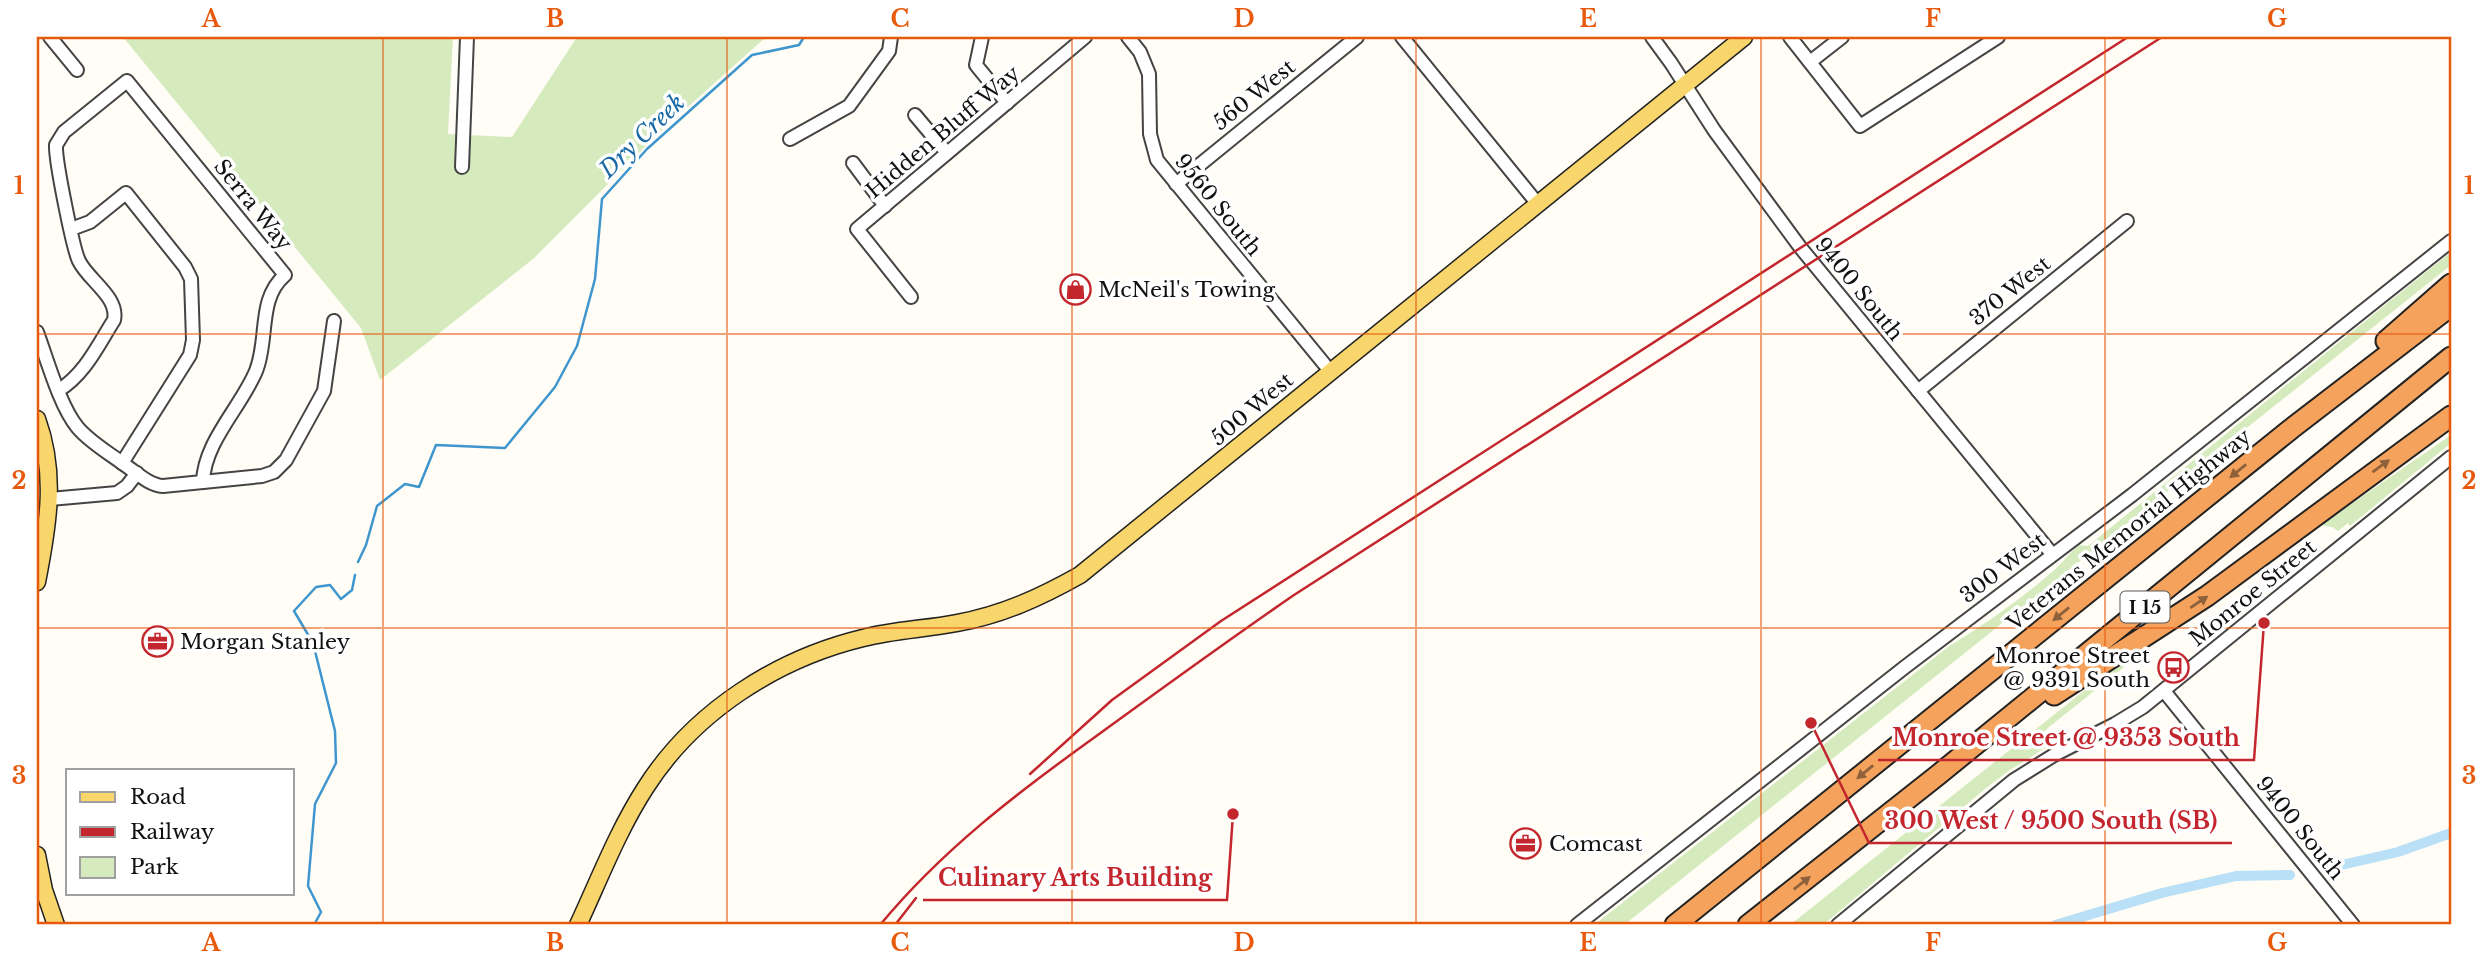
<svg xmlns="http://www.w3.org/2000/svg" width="2488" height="962" viewBox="0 0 2488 962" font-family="'Libre Baskerville',serif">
<rect width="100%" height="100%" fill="#fffdf5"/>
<!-- green -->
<g fill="#d5ebbd">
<polygon points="123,37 453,37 448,134 512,137 577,37 766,37 662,130 533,259 380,380 361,328"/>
<path d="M 2451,252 L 2451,265 L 1624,925 L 1594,925 L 1948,647 C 1984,625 2020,600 2052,572 C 2062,564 2069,553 2079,545 L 2088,546 C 2209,448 2330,349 2451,252 Z"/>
<polygon points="2451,435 2451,443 2350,526 2348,523 2338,531 2332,527 2321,525"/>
<polygon points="2150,643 2152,645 2049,727 2045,731 2045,748 2007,772 1985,789 1823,925 1790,925 2085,690"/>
</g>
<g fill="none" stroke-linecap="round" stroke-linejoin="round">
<!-- stream -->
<g stroke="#3f96cf" stroke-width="2.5">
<polyline points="358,562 366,545 377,506 405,484 419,487 436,445 505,448 555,387 577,346 595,279 602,199 647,149 752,55 799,45 804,37"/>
<polyline points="314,925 321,912 308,886 315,804 336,763 335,731 313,643 294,611 316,587 330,585 341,599 352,590 355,575"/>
</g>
<!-- canal -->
<g stroke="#b9e0f7" stroke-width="10">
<polyline points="2333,867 2398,852 2451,833"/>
<polyline points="2055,925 2162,893 2236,876 2290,875"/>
</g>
<defs>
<g id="minor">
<polyline points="50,37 77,70"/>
<polyline points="982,37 976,65 1007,103"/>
<polyline points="1128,37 1140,52 1149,74 1150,134 1157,160 1330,371"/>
<polyline points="1402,37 1537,203"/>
<polyline points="1652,37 1671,63 1714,130 1800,247 2052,554"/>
<polyline points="1790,37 1860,126 1998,37"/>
<polyline points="1810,62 1842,37"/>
<polyline points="915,115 947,153"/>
<polyline points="790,139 849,106 889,51 891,37"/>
<polyline points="853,163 885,206"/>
<polyline points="462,167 467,37"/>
<polyline points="1176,184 1357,37"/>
<polyline points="71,229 90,222 126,193 185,267 191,279 193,340 190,355 122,463"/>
<polyline points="911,297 857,229 1085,37"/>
<path d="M 37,332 C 47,359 60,407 78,428 C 91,443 109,453 125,465 C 137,473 149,485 163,486 L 262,476 L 274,472 L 286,460 L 324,391 L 334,321"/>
<path d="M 59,390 C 85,374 98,345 114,320 C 119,297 88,280 79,261 C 73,249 55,159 56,145 L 64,132 L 127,81 L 285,275 C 257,299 269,339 256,371 C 241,407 204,442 203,482"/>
<polyline points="1918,391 2127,221"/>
<polyline points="50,499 117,493 127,486 137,473"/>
<polyline points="2164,691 2353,925"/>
<polyline points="1577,925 1905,667 2132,495 2451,241"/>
<polyline points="1838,925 2014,780 2054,755 2115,724 2143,707 2451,457"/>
</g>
<g id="major">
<path d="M 37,419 C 57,474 48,526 37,582"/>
<polyline points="37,855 44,890 56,925"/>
<path d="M 578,925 C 599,880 618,830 646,787 C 694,712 776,659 863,638 C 894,630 926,629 957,623 C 1002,615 1041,597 1080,575 L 1744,37"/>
</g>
<g id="highway">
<polyline points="2386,341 2451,284"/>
<polyline points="2054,695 2207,596 2451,416"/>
<polyline points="1675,925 2291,429 2451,306"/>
<polyline points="1748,925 1938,775 2451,357"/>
</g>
</defs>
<!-- minor casing -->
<use href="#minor" stroke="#444" stroke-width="16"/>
<!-- major casing -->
<use href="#major" stroke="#222" stroke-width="19"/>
<!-- highway casing -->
<use href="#highway" stroke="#222" stroke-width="23"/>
<!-- minor -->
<use href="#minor" stroke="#fff" stroke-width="12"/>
<!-- major -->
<use href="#major" stroke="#f9d66b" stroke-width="16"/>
<!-- highway -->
<use href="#highway" stroke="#f5a25d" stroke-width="19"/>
<!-- rail -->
<g stroke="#c4262e" stroke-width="2.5">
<polyline points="1030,774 1112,700 1221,621 2128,37"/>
<path d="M 880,925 C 942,850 1017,793 1095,737 C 1161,689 1227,641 1294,595 L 2162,37"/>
<polyline points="895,925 916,898"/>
</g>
</g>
<!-- one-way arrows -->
<defs><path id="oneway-solid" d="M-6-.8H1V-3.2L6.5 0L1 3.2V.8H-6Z" transform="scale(1.75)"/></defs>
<g fill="#8e613b">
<use href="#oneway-solid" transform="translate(2381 466) rotate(-36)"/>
<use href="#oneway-solid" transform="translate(2238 471) rotate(141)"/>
<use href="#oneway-solid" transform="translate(2199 602) rotate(-34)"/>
<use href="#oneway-solid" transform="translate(2061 614) rotate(141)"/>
<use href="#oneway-solid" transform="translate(1865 772) rotate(141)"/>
<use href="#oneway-solid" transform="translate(1802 883) rotate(-38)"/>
</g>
<!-- grid -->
<path fill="none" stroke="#e8590c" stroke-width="2" stroke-opacity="0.55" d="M 383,37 L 383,925M 727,37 L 727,925M 1072,37 L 1072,925M 1416,37 L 1416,925M 1761,37 L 1761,925M 2105,37 L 2105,925M 37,334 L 2451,334M 37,628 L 2451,628"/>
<!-- icons -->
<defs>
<symbol id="shop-ring" viewBox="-11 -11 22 22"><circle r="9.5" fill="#fff" stroke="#c4262e" stroke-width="1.5"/><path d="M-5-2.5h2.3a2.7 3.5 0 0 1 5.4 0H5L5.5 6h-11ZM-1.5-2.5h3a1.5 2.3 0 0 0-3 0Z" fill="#c4262e"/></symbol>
<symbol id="office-ring" viewBox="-11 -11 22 22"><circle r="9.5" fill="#fff" stroke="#c4262e" stroke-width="1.5"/><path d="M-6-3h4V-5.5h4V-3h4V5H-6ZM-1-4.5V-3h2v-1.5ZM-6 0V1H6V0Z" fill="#c4262e"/></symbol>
<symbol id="bus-ring" viewBox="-11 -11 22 22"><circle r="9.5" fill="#fff" stroke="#c4262e" stroke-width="1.5"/><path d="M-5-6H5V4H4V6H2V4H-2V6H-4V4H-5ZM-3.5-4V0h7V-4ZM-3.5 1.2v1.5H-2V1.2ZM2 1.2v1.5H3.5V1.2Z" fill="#c4262e"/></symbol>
</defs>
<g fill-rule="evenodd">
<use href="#shop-ring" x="1058" y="272" width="35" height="35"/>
<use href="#office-ring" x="140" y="624" width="35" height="35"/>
<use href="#bus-ring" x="2156" y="650" width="35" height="35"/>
<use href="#office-ring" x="1508" y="826" width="35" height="35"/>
</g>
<g text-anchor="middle" stroke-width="7" stroke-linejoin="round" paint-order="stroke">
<!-- shield labels -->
<rect fill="#fff" stroke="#585858" stroke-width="2" x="2120.5" y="591.5" width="49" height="31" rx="5"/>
<g font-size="19" font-weight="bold" fill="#111">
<text x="2145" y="614">I 15</text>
</g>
<!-- street labels -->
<g font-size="21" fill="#111" stroke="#fff">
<text transform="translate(1254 95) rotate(-39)" y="7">560 West</text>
<text transform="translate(943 132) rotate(-40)" y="7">Hidden Bluff Way</text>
<text transform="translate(253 205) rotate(51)" y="7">Serra Way</text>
<text transform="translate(1218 205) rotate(51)" y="7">9560 South</text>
<text transform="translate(1859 289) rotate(51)" y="7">9400 South</text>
<text transform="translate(2010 291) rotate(-39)" y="7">370 West</text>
<text transform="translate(1252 409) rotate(-40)" y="7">500 West</text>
<text transform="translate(2129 530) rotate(-39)" y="7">Veterans Memorial Highway</text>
<text transform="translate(2003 568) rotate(-37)" y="7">300 West</text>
<text transform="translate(2253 593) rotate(-39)" y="7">Monroe Street</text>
<text transform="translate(2300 828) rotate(51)" y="7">9400 South</text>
</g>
<!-- poi labels -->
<g font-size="21" fill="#111" stroke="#fff" text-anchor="start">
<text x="1098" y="297">McNeil's Towing</text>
<text x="180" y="649">Morgan Stanley</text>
<text x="2150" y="663" text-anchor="end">Monroe Street<tspan x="2150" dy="24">@ 9391 South</tspan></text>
<text x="1549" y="851">Comcast</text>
</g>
<!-- water labels -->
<g font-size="23" font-style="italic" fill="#1768a6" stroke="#fff">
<text transform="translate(642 136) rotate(-44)" y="8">Dry Creek</text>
</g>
</g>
<!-- callouts -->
<path fill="none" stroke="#c4262e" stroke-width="2.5" d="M2264 623L2254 760H1878M1811 723L1869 843H2232M1233 814L1227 900H923"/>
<g fill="#c4262e" stroke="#fff" stroke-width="2.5">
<circle cx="2264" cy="623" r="7"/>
<circle cx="1811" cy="723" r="7"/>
<circle cx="1233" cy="814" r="7"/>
</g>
<g font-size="23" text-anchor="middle" font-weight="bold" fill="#c4262e" stroke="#fff" stroke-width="7" stroke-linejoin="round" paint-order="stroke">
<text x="2066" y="746">Monroe Street @ 9353 South</text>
<text x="2051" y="829">300 West / 9500 South (SB)</text>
<text x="1075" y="886">Culinary Arts Building</text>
</g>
<!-- border -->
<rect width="2488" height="962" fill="none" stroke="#ffffff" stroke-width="77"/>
<!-- legend -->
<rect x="66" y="769" width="228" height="126" fill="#ffffff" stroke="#a0a0a0" stroke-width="2"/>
<rect x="80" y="792" width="35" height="10" fill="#f9d66b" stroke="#a0a0a0" stroke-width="2"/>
<text x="130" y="804" font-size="21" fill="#111111">Road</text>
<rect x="80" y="827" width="35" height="10" fill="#c4262e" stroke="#a0a0a0" stroke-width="2"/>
<text x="130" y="839" font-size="21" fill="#111111">Railway</text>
<rect x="80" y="857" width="35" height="21" fill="#d5ebbd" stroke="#a0a0a0" stroke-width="2"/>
<text x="130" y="874" font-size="21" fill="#111111">Park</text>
<rect x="38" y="38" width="2412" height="885" fill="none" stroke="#e8590c" stroke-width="2.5"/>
<g font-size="23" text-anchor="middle" font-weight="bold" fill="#e8590c">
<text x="211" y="27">A</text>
<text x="555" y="27">B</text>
<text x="900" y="27">C</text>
<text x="1244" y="27">D</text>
<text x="1588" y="27">E</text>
<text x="1933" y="27">F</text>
<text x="2277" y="27">G</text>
<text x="19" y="194">1</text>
<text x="2469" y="194">1</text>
<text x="19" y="489">2</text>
<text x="2469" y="489">2</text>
<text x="19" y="784">3</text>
<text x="2469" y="784">3</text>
<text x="211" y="951">A</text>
<text x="555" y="951">B</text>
<text x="900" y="951">C</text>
<text x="1244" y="951">D</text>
<text x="1588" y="951">E</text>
<text x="1933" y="951">F</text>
<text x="2277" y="951">G</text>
</g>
</svg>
